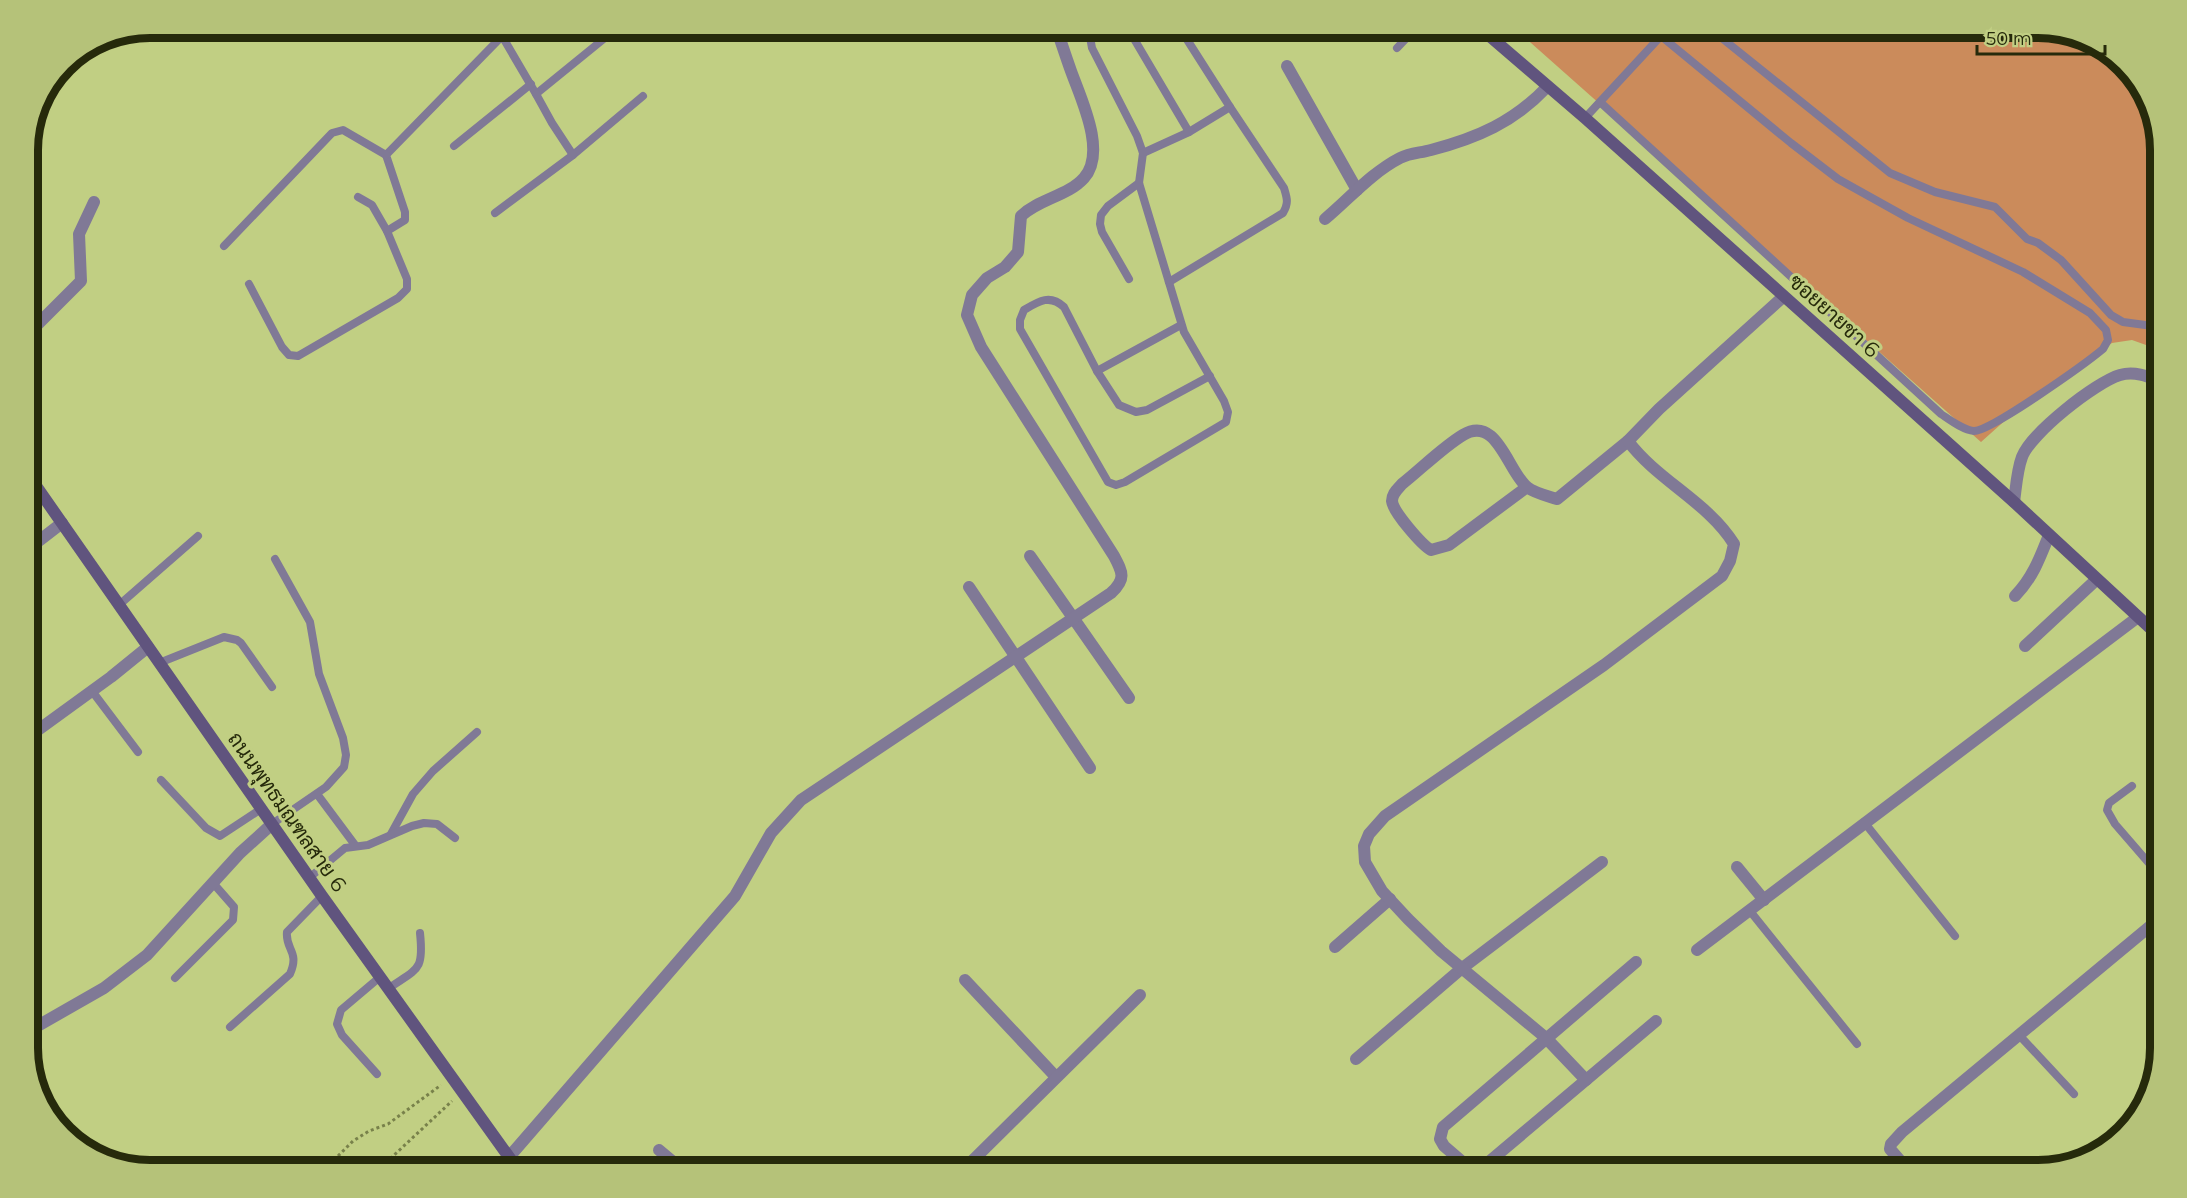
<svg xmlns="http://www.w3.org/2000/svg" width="2187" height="1198" viewBox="0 0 2187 1198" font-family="Montserrat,Sarabun,sans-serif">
<rect width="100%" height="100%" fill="#c1cf83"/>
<!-- green -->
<polygon fill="#cb8b5b" points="1513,27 2037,27 2098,43 2139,82 2160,142 2160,350 2132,340 2112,343 2028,400 1981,442"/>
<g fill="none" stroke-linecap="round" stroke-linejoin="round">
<!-- path -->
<g stroke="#78814a" stroke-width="3" stroke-dasharray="3 3" stroke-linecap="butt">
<polyline points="329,1171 332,1162 353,1141 369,1131 388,1124 441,1085"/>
<polyline points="377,1171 452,1101"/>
</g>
<!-- lane -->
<g stroke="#807996" stroke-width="8">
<path d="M 1092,27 L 1090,37 L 1092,48 L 1137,136 L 1143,153 L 1139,183 L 1184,332 L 1224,401 L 1228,412 L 1226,422 L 1125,482 L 1116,485 L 1108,482 L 1020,329 L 1020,320 L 1024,310 C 1039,301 1050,294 1064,307 L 1097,371 L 1119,405 L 1136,412 L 1147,410 L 1210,376"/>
<polyline points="1127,27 1189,132"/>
<polyline points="1708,27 1890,173 1935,192 1995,207 2027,239 2038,243 2061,260 2111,315 2123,322 2160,327"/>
<polyline points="502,36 536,94 611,33"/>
<polyline points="1397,48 1417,27"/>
<polyline points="536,94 552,123 573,155 643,96"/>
<path d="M 1600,102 L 1941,414 C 1950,420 1963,430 1974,431 C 1991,431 2085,364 2103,349 L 2108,340 L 2106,330 L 2090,313 L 2023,272 L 1908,218 L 1838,179 L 1791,143 L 1650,27"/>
<polyline points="1585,118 1660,37"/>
<polyline points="454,146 531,84"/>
<polyline points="1143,153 1189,132 1230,107 1179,27"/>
<polyline points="358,197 372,205 387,231 405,220 405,212 386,155 508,30"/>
<polyline points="495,213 573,155"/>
<polyline points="224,246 332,133 343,130 386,155"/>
<polyline points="1129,279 1102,232 1100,224 1101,215 1108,206 1139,183"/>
<path d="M 1169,282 L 1283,213 C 1289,203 1287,198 1284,188 L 1230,107"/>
<polyline points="249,284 282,347 289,355 298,356 398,298 407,289 407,279 387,231"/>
<polyline points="1097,371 1181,325"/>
<polyline points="119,605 198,536"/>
<polyline points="159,663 224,637 237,640 241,643 272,687"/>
<polyline points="92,691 138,752"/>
<polyline points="161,780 206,828 220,836 261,809"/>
<polyline points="2132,786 2109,803 2107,810 2115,824 2160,876"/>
<polyline points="317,794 355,845"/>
<polyline points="1864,822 1955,936"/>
<polyline points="272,824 326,787 344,767 346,755 343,738 319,674 310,622 275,559"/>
<polyline points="391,834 413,794 433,771 477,732"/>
<polyline points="309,878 345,848 368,845 412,826 424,823 437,824 455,838"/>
<polyline points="1750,911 1857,1044"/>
<polyline points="175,978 233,920 234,907 213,883"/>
<path d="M 389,988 C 418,968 424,971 420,933"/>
<path d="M 230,1027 L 290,974 C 300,951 285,950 287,932 L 322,896"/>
<polyline points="2019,1035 2074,1094"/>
<polyline points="377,1074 342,1035 337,1024 341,1010 380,977"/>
<polyline points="1890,1171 1899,1161"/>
</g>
<!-- street -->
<g stroke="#807996" stroke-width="12">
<polyline points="503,27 508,30 512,27"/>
<polyline points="1287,66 1357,190"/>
<path d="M 1325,219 C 1349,199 1371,173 1400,158 C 1410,153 1420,153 1431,150 C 1477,138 1514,122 1547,87"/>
<polyline points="27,335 81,281 79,234 94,202"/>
<path d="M 1527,487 L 1449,545 L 1431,550 C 1422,545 1393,512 1392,501 C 1392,493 1398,489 1402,484 C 1421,469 1443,447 1463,435 C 1497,414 1508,472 1527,487 C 1534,493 1548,496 1557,499 L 1628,441"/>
<path d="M 2014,502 C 2016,488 2017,470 2022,457 C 2031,433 2096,382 2120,375 C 2134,371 2147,376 2160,381"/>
<polyline points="27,550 62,523"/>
<polyline points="1030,556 1129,698"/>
<polyline points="969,587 1090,768"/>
<path d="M 2015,596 C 2032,579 2040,558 2049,535"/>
<polyline points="2025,646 2096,580"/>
<polyline points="27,738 111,677 148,647"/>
<polyline points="1737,867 1764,900"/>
<polyline points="1335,947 1390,899"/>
<polyline points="1697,950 2138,617"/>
<polyline points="965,980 1056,1077"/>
<polyline points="27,1032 104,988 147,955 240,853 272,824"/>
<polyline points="1356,1059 1461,969 1602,862"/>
<path d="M 1586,1080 L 1546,1038 L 1441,951 L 1408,919 L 1382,891 L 1365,862 L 1364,846 L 1369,834 L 1385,816 L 1604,665 L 1722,576 L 1730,561 L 1734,544 C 1708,502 1658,481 1628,441 L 1659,409 L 1783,297"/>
<polyline points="659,1150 684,1171"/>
<path d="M 497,1171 L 735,896 L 771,833 L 801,800 L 1111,593 C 1126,579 1123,573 1114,556 L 981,347 L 967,315 L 972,295 L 987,278 L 1005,267 L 1018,252 L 1021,216 C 1039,199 1068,196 1084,178 C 1107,152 1081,99 1071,71 C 1066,57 1061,42 1056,27"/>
<polyline points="962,1171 1140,995"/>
<polyline points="1473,1171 1444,1146 1440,1139 1443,1127 1636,962"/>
<polyline points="1478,1171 1656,1021"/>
<polyline points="1909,1171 1890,1149 1891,1144 1902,1132 2160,918"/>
</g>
<!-- secondary -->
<g stroke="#60547e" stroke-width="12">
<polyline points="1479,27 1585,118 2014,502 2160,637"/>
<polyline points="27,473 322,896 519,1171"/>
</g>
</g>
<g text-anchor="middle" stroke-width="6" stroke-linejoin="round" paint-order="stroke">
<!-- street labels -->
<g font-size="21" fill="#262a0b" stroke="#c1cf83">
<text transform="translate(1834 316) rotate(42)" y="7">ซอยยายชา 6</text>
<text transform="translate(287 812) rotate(55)" y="7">ถนนพุทธมณฑลสาย 6</text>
</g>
</g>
<!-- crop -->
<path d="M0 0H2187V1198H0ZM150 38H2038A112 112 0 0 1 2150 150V1048A112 112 0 0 1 2038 1160H150A112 112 0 0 1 38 1048V150A112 112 0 0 1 150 38Z" fill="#b5c279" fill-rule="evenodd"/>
<path fill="none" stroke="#262a0b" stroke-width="8" d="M150 38H2038A112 112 0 0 1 2150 150V1048A112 112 0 0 1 2038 1160H150A112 112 0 0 1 38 1048V150A112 112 0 0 1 150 38Z"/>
<!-- scale -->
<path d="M1977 45v9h128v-9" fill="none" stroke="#262a0b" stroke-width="3"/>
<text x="1986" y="45" font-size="18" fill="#262a0b" stroke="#c1cf83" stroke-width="4.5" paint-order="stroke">50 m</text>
</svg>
